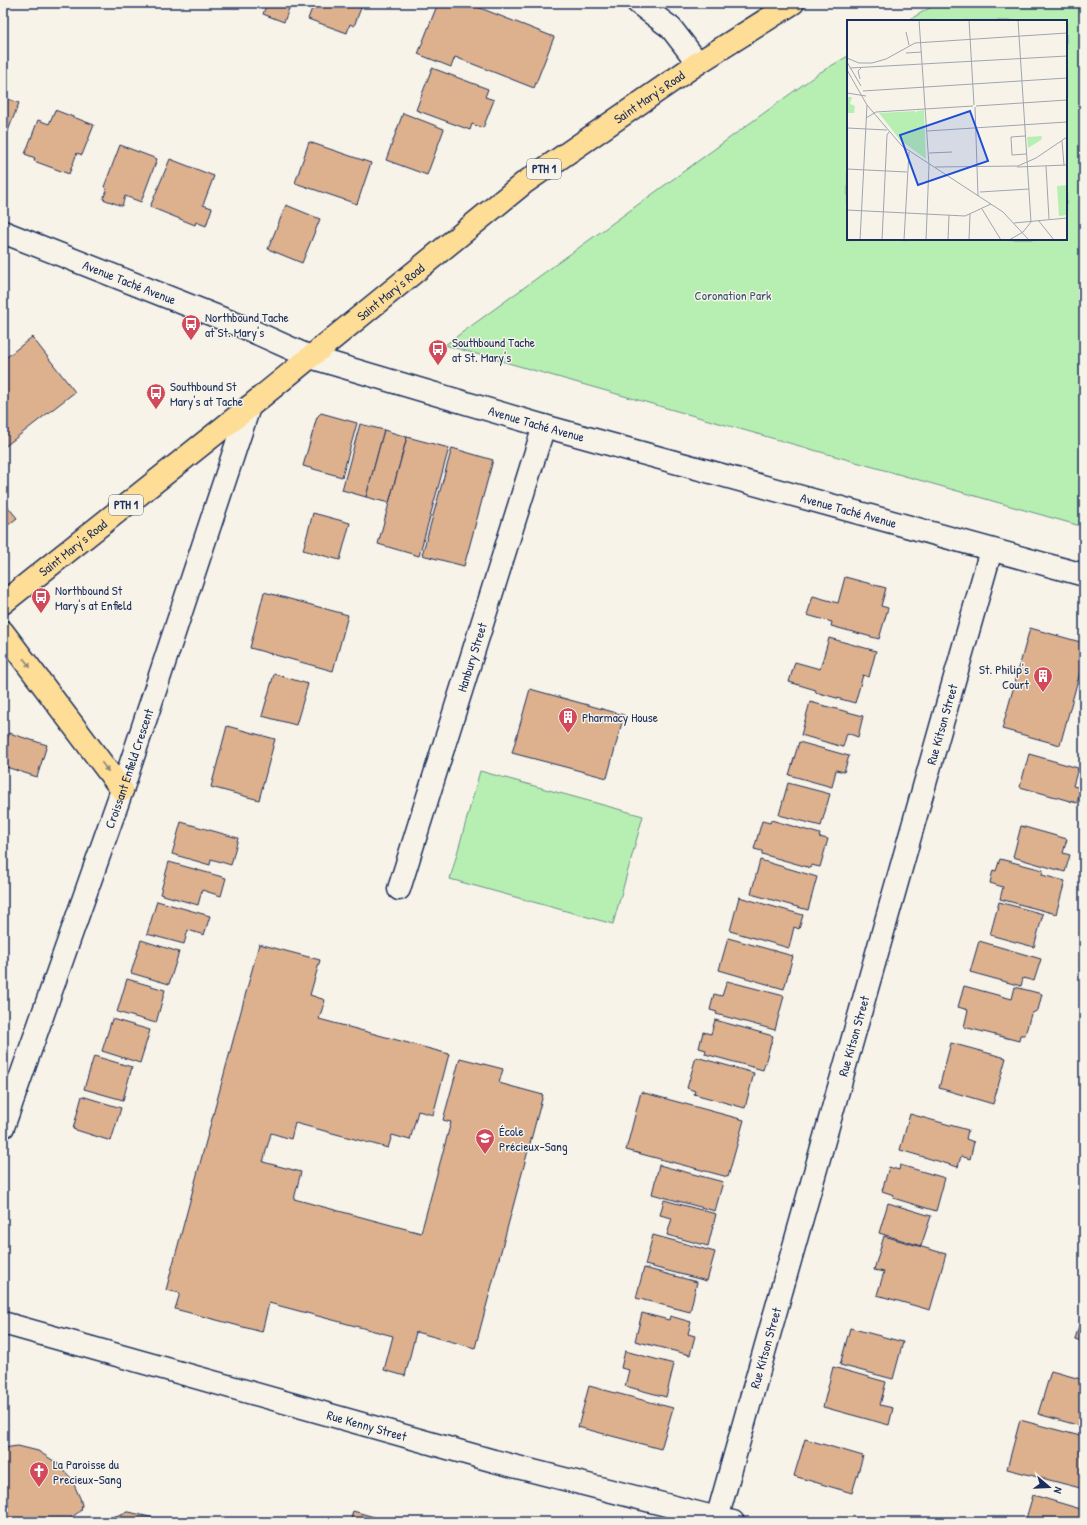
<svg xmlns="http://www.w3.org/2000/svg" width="1087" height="1525" viewBox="0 0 1087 1525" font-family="'Patrick Hand',sans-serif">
<rect width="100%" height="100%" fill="#f7f3e8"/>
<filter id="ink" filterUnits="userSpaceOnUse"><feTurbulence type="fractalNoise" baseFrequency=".025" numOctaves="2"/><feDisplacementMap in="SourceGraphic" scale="8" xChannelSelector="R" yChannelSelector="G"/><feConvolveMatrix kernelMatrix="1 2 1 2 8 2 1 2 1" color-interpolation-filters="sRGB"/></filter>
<g filter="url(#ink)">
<!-- green -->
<g fill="#b7efb2" stroke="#698f88">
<polygon points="938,3 1084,3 1084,527 445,345 819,73 848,56 848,239 1066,239 1066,21 907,21"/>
<polygon points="480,771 643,816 613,924 450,879"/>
</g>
<!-- building -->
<g fill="#ddb18e" stroke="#1b2f5e">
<polygon points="267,3 291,3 284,22 263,14"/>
<polygon points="314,3 363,3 354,26 350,24 347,33 308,19"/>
<polygon points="438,3 477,3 475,6 554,37 534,88 455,57 451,67 418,54"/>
<polygon points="432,68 488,89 485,97 494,100 483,128 472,124 470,130 416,110"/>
<polygon points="3,97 19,103 6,136 3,135"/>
<polygon points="55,110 94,125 82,155 77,153 69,174 34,161 35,158 25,154 38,120 49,124"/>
<polygon points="403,113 444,129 427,175 386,160"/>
<polygon points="309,142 371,163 357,204 295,183"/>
<polygon points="120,145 157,159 141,202 125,196 122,206 103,199 107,189 104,187"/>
<polygon points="170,159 214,176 203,205 212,208 206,226 196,222 195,225 150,207"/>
<polygon points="286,205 320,219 302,263 268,249"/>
<polygon points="32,337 75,392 3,448 3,360"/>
<polygon points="321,413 357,423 342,477 303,466 317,417"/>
<polygon points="360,424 384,430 366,497 342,490"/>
<polygon points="384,430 407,437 389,503 366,497"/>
<polygon points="407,437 449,448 419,556 378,544"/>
<polygon points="452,448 493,460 464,566 422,555"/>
<polygon points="3,501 17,518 3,529"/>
<polygon points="313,513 350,523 340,560 303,550"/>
<polygon points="845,577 886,588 881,606 888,608 879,639 831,626 832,622 807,615 813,596 838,603"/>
<polygon points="264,592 348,615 333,671 250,648"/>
<polygon points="1030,628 1084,643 1084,658 1060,745 1002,729"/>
<polygon points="829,638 876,651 869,677 863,675 855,703 815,692 816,690 789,682 795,662 820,669"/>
<polygon points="274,674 308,684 296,725 262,716"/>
<polygon points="530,689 624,715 607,778 512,753"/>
<polygon points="810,702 863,716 858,737 847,733 843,747 801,735"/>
<polygon points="227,726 275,739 259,800 211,787"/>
<polygon points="9,733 47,745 37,777 3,766 3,752"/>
<polygon points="799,742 849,756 844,772 836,770 832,787 789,775"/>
<polygon points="1029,754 1078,768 1073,786 1081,788 1077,803 1020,787"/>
<polygon points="788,783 830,794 821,826 779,815"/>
<polygon points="771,820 820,834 819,837 828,839 820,867 811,865 811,868 762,854 762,851 754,849 762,821 770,823"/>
<polygon points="181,822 238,838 231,865 211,859 210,865 172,854"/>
<polygon points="1021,826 1067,839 1063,853 1070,855 1065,872 1013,857"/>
<polygon points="1000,859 1043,870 1042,875 1065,881 1056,914 1000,899 1003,887 990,883 993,870 996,871"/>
<polygon points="760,860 817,877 808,910 751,894"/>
<polygon points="169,862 226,878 221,896 202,890 198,905 160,894"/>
<polygon points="739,897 803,915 799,929 794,927 789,948 730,931"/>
<polygon points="157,901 210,916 204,935 188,930 184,944 147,934"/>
<polygon points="999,902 1043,914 1034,947 990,935"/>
<polygon points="728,938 793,956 784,989 719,970"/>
<polygon points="141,940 179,952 169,984 131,973"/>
<polygon points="979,941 1041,959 1034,981 1023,978 1021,986 970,972"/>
<polygon points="259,944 320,960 310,995 325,1000 319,1019 449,1054 433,1115 418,1111 410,1140 392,1135 388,1148 295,1123 291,1139 271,1133 263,1162 301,1172 294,1199 421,1233 451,1122 443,1120 460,1058 503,1069 499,1083 543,1095 475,1348 416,1332 405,1376 384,1370 393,1336 269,1303 262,1332 175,1309 180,1293 166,1290"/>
<polygon points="127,979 165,990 156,1023 117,1012"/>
<polygon points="727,981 784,996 775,1030 716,1014 717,1012 710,1010 714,994 722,996"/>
<polygon points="964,986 1012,999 1015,987 1042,994 1038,1010 1031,1014 1025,1035 1020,1035 1019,1041 964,1027 968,1010 958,1007"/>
<polygon points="112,1019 150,1030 140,1063 102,1051"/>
<polygon points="715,1020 773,1036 763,1070 705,1054 706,1050 699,1048 703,1032 711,1034"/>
<polygon points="951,1043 1006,1058 993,1104 939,1088"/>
<polygon points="94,1056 132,1067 123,1100 84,1089"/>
<polygon points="696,1057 754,1073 745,1108 694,1094 695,1091 687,1088"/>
<polygon points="641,1092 744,1120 728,1177 626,1150"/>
<polygon points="82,1096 121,1108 111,1141 73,1129"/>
<polygon points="910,1114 968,1130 966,1139 974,1142 970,1159 961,1156 958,1167 900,1150"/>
<polygon points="659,1165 723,1182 715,1211 652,1194"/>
<polygon points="900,1165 945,1178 936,1211 893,1198 894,1195 882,1191 889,1167 899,1170"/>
<polygon points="664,1200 716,1214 708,1246 667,1235 672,1218 660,1215"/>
<polygon points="888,1203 931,1216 921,1246 879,1233"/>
<polygon points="653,1235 715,1252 707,1281 645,1265"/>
<polygon points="884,1236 946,1254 930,1310 877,1295 884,1272 874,1270"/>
<polygon points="644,1268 697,1282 690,1312 636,1298"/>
<polygon points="1084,1309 1084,1342 1075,1339"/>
<polygon points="642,1313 669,1320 670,1316 691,1322 688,1334 695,1336 690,1355 635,1341"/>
<polygon points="850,1328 903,1342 893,1379 840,1365"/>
<polygon points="625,1351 674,1364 666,1397 625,1386 629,1370 621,1368"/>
<polygon points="833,1367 886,1382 880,1405 893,1408 889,1425 823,1407"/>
<polygon points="1051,1371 1084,1380 1084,1427 1038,1414"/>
<polygon points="589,1386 673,1408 661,1449 578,1427"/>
<polygon points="1020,1420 1084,1437 1084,1489 1007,1469"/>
<polygon points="805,1439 863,1456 852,1493 794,1476"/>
<polygon points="18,1446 38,1451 57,1463 71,1478 80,1498 82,1505 81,1510 70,1519 69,1522 3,1522 3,1448"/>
<polygon points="1033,1495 1084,1510 1084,1522 1025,1522"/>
<polygon points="353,1511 392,1522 350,1522"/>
<polygon points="127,1512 129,1512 166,1521 98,1522"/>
</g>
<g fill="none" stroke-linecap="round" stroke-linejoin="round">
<defs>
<g id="minor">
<polyline points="638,3 671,28 698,63"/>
<path id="s1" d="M 3,232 L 241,326 L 310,357"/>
<path id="s2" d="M 399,889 L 544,426"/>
<path id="s3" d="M 3,1323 L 494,1461 L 733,1522"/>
<path id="s4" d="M 716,1522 L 991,550"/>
</g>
<g id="tertiary">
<path id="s5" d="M 310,357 L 544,426 L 1084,575"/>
<path id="s6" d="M 3,1127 L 122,790 L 249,407"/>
</g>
<g id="trunk">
<path id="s7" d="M 3,603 L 249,407 L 524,183 L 698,63 L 793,3"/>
<polyline points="3,632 122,790"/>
</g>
</defs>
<!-- minor casing -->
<use href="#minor" stroke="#1b2f5e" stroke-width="25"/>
<!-- tertiary casing -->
<use href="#tertiary" stroke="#1b2f5e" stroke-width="25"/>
<!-- trunk casing -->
<use href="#trunk" stroke="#1b2f5e" stroke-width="25"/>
<!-- minor -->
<use href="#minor" stroke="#f7f3e8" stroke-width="22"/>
<!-- tertiary -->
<use href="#tertiary" stroke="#f7f3e8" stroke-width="22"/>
<!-- trunk -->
<use href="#trunk" stroke="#fedd96" stroke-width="22"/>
</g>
<!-- one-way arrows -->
<defs><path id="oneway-solid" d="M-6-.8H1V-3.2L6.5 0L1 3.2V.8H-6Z"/></defs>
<g fill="#8c867a">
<use href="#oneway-solid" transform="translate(27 663) rotate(53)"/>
<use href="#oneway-solid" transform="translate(105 767) rotate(53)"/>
</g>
</g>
<!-- icons -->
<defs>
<symbol id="bus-pin" viewBox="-11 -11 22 30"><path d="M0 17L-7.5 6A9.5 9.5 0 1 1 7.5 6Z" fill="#d1495b" stroke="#f7f3e8"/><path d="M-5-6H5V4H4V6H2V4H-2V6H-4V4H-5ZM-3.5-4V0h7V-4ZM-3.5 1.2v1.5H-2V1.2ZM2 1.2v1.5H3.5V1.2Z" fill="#fff"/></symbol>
<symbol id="building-pin" viewBox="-11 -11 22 30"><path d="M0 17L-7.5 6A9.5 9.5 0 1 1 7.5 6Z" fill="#d1495b" stroke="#f7f3e8"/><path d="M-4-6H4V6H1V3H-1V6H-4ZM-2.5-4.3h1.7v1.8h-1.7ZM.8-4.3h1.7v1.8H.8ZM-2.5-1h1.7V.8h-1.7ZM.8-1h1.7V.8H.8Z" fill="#fff"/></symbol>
<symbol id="school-pin" viewBox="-11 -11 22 30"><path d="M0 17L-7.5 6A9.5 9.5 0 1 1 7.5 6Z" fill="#d1495b" stroke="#f7f3e8"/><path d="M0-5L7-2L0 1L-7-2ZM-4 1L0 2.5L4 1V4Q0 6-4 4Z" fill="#fff"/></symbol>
<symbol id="church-pin" viewBox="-11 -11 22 30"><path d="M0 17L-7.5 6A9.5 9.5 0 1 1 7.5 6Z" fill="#d1495b" stroke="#f7f3e8"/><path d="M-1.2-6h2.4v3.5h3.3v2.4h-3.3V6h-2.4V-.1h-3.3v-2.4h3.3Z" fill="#fff"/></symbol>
</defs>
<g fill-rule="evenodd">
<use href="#bus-pin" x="180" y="313" width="22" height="30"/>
<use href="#bus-pin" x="427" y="338" width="22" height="30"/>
<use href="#bus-pin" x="145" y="382" width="22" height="30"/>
<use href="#bus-pin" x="30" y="586" width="22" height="30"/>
<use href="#building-pin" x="1032" y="665" width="22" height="30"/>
<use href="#building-pin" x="557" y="706" width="22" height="30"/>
<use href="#school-pin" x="474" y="1127" width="22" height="30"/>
<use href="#church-pin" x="28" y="1460" width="22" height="30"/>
</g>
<g text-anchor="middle" stroke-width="3" stroke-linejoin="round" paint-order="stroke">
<!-- shield labels -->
<g fill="#f7f3e8" stroke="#5d6a87" stroke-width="1">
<rect x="527" y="159" width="34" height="20" rx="3"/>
<rect x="109" y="495" width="34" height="20" rx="3"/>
</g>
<g font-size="12" font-weight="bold" fill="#1b2f5e">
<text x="544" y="173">PTH 1</text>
<text x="126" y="509">PTH 1</text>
</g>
<!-- street labels -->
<g font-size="13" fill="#1b2f5e" stroke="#f7f3e8">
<text dy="5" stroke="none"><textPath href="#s7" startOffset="821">Saint Mary's Road</textPath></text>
<text dy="5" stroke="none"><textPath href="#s1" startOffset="136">Avenue Taché Avenue</textPath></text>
<text dy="5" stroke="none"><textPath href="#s7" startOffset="497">Saint Mary's Road</textPath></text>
<text dy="5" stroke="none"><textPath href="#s5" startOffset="236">Avenue Taché Avenue</textPath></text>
<text dy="5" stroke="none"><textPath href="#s5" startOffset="560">Avenue Taché Avenue</textPath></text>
<text dy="5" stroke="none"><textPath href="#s7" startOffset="89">Saint Mary's Road</textPath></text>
<text dy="5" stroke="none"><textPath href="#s2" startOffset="243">Hanbury Street</textPath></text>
<text dy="5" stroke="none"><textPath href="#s4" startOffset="829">Rue Kitson Street</textPath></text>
<text dy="5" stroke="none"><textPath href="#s6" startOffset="380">Croissant Enfield Crescent</textPath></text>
<text dy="5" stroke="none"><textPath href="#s4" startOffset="505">Rue Kitson Street</textPath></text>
<text dy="5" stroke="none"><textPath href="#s4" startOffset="181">Rue Kitson Street</textPath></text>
<text dy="5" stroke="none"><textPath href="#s3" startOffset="378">Rue Kenny Street</textPath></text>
</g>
<!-- park labels -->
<g font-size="13" fill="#3a556f" stroke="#f7f3e8">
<text x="733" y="300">Coronation Park</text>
</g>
<!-- poi labels -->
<g font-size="13" fill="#1b2f5e" stroke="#f7f3e8" text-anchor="start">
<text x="205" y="322">Northbound Tache<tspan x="205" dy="15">at St. Mary's</tspan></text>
<text x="452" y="347">Southbound Tache<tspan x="452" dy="15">at St. Mary's</tspan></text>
<text x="170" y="391">Southbound St<tspan x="170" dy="15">Mary's at Tache</tspan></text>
<text x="55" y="595">Northbound St<tspan x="55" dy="15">Mary's at Enfield</tspan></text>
<text x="1029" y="674" text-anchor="end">St. Philip's<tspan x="1029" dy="15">Court</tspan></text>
<text x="582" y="722">Pharmacy House</text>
<text x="499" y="1136">École<tspan x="499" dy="15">Précieux-Sang</tspan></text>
<text x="53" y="1469">La Paroisse du<tspan x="53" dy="15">Precieux-Sang</tspan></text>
</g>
</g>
<!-- overview -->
<g transform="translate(847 20)">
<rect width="220" height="220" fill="#f7f3e8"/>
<path d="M 0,77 L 5,77 L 3,84 L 8,86 L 7,93 L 0,93 ZM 77,90 L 79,139 L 53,120 L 32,93 L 68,91 L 70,93 L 70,91 ZM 195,116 L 194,120 L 181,128 L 180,117 ZM 220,165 L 220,195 L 212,196 L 210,166 Z" fill="#b7efb2"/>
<path fill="none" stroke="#9fa5b1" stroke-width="1" d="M 72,0 L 82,145 L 79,220M 122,0 L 127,85M 59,12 L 62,25M 59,33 L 75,32M 0,38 L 12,43 L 25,43 L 39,39 L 68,23 L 220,13M 0,42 L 14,66M 3,48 L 220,36M 0,50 L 20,85 L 55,126 L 156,192 L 182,220M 13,59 L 11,51 L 14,48M 16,71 L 220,58M 0,73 L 19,76M 129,86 L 220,80M 128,87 L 131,176M 19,98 L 29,92 L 126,86M 0,108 L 40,110M 80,111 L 220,102M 178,116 L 164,117 L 165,135 L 179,134M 215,121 L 217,145M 82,133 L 105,132M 199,146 L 202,199M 88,147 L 171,146 L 189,138 L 220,117M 170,147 L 220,145M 0,149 L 60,152M 133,172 L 182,169M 135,189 L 154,220M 0,190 L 118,196 L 144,184M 191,200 L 207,220M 167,203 L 220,198M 13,220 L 20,85M 35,220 L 40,115 L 42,112M 57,220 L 62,132M 101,220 L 102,195M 122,220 L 123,194M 162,220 L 176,212 L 184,202 L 171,0"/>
<path fill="#1d4ed8" fill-opacity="0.15" stroke="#1d4ed8" stroke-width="2" d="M 123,91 L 141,141 L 71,165 L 53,115 Z"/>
<rect width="220" height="220" fill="none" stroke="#1b2f5e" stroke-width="2"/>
</g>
<!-- margin -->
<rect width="1087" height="1525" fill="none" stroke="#f7f3e8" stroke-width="16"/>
<rect x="8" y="8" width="1071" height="1509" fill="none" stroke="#1b2f5e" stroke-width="1.5" filter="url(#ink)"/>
<!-- north arrow -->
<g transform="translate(1049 1487) rotate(109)" stroke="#f7f3e8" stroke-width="3" paint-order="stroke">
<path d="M0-3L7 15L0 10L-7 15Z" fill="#1b2f5e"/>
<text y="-6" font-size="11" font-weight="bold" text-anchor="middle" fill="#1b2f5e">N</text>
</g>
</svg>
